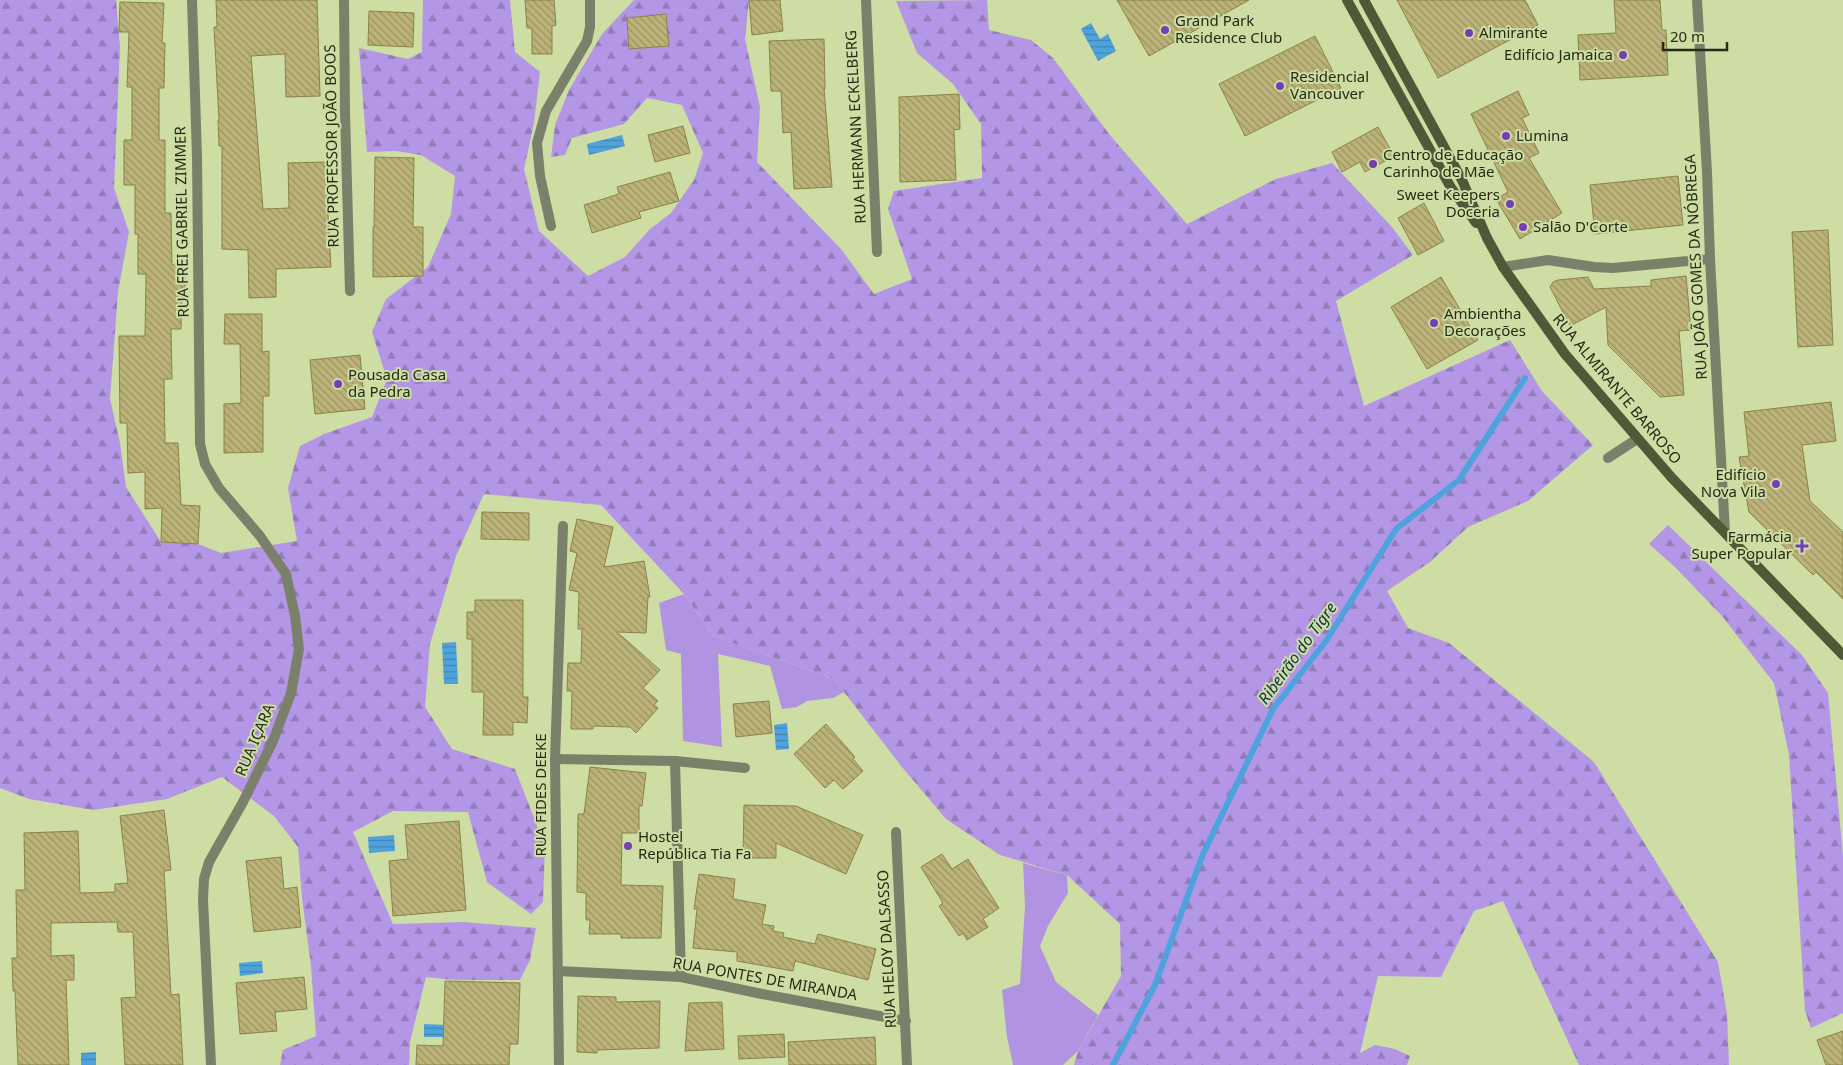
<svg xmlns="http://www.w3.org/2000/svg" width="1843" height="1065" viewBox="0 0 1843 1065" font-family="'Noto Sans',sans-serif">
<defs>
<pattern id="forest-firs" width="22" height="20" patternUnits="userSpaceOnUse" patternTransform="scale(1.25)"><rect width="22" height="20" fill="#b496e6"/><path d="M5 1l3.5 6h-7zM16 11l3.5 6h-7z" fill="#927bb9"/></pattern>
<pattern id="water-rules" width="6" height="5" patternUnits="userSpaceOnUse" patternTransform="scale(1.25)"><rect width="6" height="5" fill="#4fa3dc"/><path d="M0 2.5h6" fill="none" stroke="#4185b1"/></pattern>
<pattern id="building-back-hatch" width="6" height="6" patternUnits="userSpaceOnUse" patternTransform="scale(1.25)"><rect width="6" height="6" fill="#bcb379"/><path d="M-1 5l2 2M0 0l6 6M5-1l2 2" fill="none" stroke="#999262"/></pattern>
</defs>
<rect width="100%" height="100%" fill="#cddda4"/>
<!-- grass -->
<g fill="#b194e1">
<polygon points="684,594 713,636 834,679 844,692 833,698 807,701 797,707 782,709 770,666 718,654 722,747 683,741 681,654 666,650 659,603"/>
<polygon points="1023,863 1067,875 1068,893 1048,926 1040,946 1056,982 1098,1015 1078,1051 1063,1065 1013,1065 1007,1037 1002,990 1020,984 1025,906"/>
</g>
<!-- forest -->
<g fill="url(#forest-firs)">
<polygon points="0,0 116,0 120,47 114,188 129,232 118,292 110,399 120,443 126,487 161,542 198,544 221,553 297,541 288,488 300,446 324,434 372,417 387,379 372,332 386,299 428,267 451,214 455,176 421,155 396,151 367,152 359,48 408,59 422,52 423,0 510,0 515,52 540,72 534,123 524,169 539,231 588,276 625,257 650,229 671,213 694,180 703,153 682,105 647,98 624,124 572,138 565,155 551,157 555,125 569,90 602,34 634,0 749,0 745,39 760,107 757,162 841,249 874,294 912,279 888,209 894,191 982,178 981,124 953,84 917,53 896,1 987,0 989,30 1031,40 1053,58 1109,134 1187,224 1276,179 1332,163 1392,227 1413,255 1336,301 1364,406 1510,340 1542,391 1593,445 1528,501 1468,527 1430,562 1387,591 1408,628 1449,643 1594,762 1718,962 1727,1014 1729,1065 1579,1065 1503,901 1474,911 1441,977 1378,976 1360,1053 1375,1045 1395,1049 1410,1056 1407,1065 1074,1065 1078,1051 1121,976 1120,924 1067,875 1000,855 946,819 902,767 834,679 713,636 684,594 601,505 484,494 456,556 430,644 425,707 452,749 515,769 545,846 543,902 531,914 487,882 468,812 393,811 353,832 393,924 463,922 536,928 530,960 520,980 455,980 426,977 410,1042 409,1065 280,1065 283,1050 316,1036 311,966 302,898 298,847 274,816 222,777 167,799 93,810 29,799 0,788"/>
<polygon points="1668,525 1802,655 1828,693 1843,856 1843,1013 1811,1028 1805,1011 1789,755 1774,683 1722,616 1675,567 1649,544"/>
</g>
<!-- water -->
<g fill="url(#water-rules)">
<polygon points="1091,23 1100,39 1108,34 1116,51 1098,61 1081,29"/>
<polygon points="622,135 625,146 589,155 587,144"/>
<polygon points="456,642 458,684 444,684 442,643"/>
<polygon points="787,723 789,749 776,750 774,725"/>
<polygon points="394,835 395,851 369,853 368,837"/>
<polygon points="262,961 263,973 240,976 239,963"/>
<polygon points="424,1024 447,1025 447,1037 424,1037"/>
<polygon points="96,1052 96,1065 81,1065 81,1053"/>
</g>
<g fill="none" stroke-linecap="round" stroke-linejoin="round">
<!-- stream -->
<polyline stroke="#4fa3dc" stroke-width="6" points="1113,1065 1155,985 1203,854 1273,709 1326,641 1396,529 1459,480 1525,378"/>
</g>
<!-- building -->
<g fill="url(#building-back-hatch)" stroke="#8a8249">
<polygon points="216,0 317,0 320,96 286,97 285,54 251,56 263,209 289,208 288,163 325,162 331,267 276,269 276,297 249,298 248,250 222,249 222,146 219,146 218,120 219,120 214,27 217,27"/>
<polygon points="525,0 554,0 556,25 552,26 552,54 532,54 532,28 527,28"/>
<polygon points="749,0 780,0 783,31 752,35"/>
<polygon points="1117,0 1249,0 1149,56"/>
<polygon points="1397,0 1525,0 1538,25 1438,78"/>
<polygon points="1614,0 1660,0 1662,30 1666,30 1668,75 1580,80 1578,35 1616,33"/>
<polygon points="120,2 164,3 162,43 165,43 164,88 159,88 159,140 165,140 165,213 171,213 172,265 185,265 185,287 182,287 181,329 171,329 172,379 164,379 165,443 178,443 181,505 200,506 198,544 161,542 162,508 145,509 145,472 128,473 127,423 120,423 119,336 145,336 146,274 138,274 138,234 135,234 135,185 124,185 124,140 132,140 132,87 127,87 129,32 119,32"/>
<polygon points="369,11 414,13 413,47 368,45"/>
<polygon points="666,14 669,46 629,49 627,18"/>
<polygon points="1315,36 1341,88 1245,136 1219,84"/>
<polygon points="824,39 825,89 824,89 832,187 794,189 791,132 783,133 781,91 771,91 769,41"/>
<polygon points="1518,91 1529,115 1522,118 1539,153 1529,158 1562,213 1520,239 1496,199 1508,192 1471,114"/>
<polygon points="959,94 960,129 954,130 956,180 900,182 899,97"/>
<polygon points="683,126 690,153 655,162 648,135"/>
<polygon points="1378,127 1394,156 1365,172 1360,162 1342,172 1332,152"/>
<polygon points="375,157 414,158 413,227 423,227 423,276 373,277 373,227 374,227"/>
<polygon points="670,172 679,201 639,212 641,218 592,233 584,205 619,194 617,187"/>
<polygon points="1678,176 1683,225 1595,234 1590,185"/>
<polygon points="1424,203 1444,241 1418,255 1398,218"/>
<polygon points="1828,230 1833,345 1798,347 1792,232"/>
<polygon points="1686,276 1691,330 1679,331 1684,395 1660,397 1608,345 1606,307 1570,326 1550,287 1553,282 1558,280 1588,277 1594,289 1651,286 1651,280"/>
<polygon points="1441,277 1478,340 1427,369 1391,307"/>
<polygon points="225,314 262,314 262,352 269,351 269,396 263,396 263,452 224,453 224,404 241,403 240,344 224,344"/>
<polygon points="360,355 365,409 315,414 310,360"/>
<polygon points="1831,402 1836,441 1802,445 1810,501 1843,532 1843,599 1816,572 1813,575 1749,512 1739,457 1749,456 1744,412"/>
<polygon points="482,512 529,513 529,540 481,539"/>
<polygon points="577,519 613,527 604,567 644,561 650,597 648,597 646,633 617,632 660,670 643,688 658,701 654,705 658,708 636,733 630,727 593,726 593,729 571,729 572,691 567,691 568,663 581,663 582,629 578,629 579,592 569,590 577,553 570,551"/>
<polygon points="475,600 523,600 523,697 528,697 527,723 513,722 513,735 483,735 484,692 472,692 472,639 467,639 467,612 475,612"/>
<polygon points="769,701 772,733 736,737 733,704"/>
<polygon points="826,724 855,757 853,759 863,771 843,789 834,780 825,788 794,754"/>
<polygon points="590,767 646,773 642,806 639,806 639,833 622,833 621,885 663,886 661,938 621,938 621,934 589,934 590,920 586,920 586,893 577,892 578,814 584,814"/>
<polygon points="744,805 796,806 863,835 846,874 776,843 776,858 743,858"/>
<polygon points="164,810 171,870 164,871 171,995 179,994 183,1065 125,1065 121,998 136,997 133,932 118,932 117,922 51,923 51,956 74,955 74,980 66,980 69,1065 18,1065 15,991 13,991 12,958 17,958 17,950 16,890 25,890 24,833 78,831 80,893 115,892 115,884 128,883 120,816"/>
<polygon points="459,821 466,910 393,916 389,861 408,859 405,825"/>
<polygon points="942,854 952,869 968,859 999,908 983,919 988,927 967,940 963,933 959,936 939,906 943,903 921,867"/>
<polygon points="281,857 284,889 297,887 301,927 254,932 246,861"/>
<polygon points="699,874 735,879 733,899 766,905 762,924 774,926 773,931 784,933 783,937 815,944 818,934 876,949 868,980 795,961 793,971 737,961 737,952 693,948 697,909 694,909"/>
<polygon points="304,977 307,1009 275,1012 277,1031 240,1034 236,983"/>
<polygon points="445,981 520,983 518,1044 510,1044 509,1065 416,1065 417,1045 443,1046"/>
<polygon points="578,996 616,997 616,1002 660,1001 659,1048 597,1050 597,1053 577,1052"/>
<polygon points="722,1002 724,1049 685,1051 689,1003"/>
<polygon points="1843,1031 1843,1065 1826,1065 1817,1040"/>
<polygon points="784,1034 785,1057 739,1059 738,1036"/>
<polygon points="875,1037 876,1065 789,1065 788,1042"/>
</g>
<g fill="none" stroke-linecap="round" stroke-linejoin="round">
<!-- lane -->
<polyline stroke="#7a8069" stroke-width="10" points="1608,458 1637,439"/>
<!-- street -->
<g stroke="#7a8069" stroke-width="10">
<polyline points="192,0 197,157 200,444 205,464 219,488 260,536 286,574 295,616 299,649 291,693 273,741 243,802 209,862 204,879 203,900 211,1065"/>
<polyline points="344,0 345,113 350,291"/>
<polyline points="866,0 877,252"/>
<polyline points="1697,0 1707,172 1710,259 1725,532"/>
<polyline points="551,226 540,176 537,143 546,111 587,41 590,27 590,0"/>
<polyline points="1503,267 1548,260 1594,267 1613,268 1710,259"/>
<polyline points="555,759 675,761 745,768"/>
<polyline points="675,761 681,977"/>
<polyline points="896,832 907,1065"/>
<polyline points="558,971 681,977 762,994 906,1021"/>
<polyline points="559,1065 555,759 563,526"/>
</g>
<!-- secondary -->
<g stroke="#4f5837" stroke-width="10">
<polyline points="1347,0 1450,186 1476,223"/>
<polyline points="1364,0 1462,180 1487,238 1503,267 1565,354 1672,478 1843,655"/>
</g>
</g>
<!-- markers -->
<g fill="#743eb5" stroke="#cddda4" stroke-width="2">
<circle cx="1165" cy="30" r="5"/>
<circle cx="1469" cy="33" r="5"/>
<circle cx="1623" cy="55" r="5"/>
<circle cx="1280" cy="86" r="5"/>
<circle cx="1506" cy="136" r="5"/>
<circle cx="1373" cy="164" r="5"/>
<circle cx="1510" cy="204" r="5"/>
<circle cx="1523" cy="227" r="5"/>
<circle cx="1434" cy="323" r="5"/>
<circle cx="338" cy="384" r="5"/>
<circle cx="1776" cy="484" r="5"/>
<path d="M1799.5 538.5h5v5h5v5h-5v5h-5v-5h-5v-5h5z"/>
<circle cx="628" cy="846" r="5"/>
</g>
<g text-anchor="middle" stroke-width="4" stroke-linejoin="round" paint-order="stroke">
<!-- poi labels -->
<g font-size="15" fill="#252b14" stroke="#cddda4" text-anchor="start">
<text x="1175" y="26">Grand Park<tspan x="1175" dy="17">Residence Club</tspan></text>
<text x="1479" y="38">Almirante</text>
<text x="1613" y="60" text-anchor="end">Edifício Jamaica</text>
<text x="1290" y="82">Residencial<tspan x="1290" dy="17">Vancouver</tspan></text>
<text x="1516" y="141">Lumina</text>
<text x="1383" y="160">Centro de Educação<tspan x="1383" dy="17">Carinho de Mãe</tspan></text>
<text x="1500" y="200" text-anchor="end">Sweet Keepers<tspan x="1500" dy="17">Doceria</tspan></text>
<text x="1533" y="232">Salão D'Corte</text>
<text x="1444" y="319">Ambientha<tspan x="1444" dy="17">Decorações</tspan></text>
<text x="348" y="380">Pousada Casa<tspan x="348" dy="17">da Pedra</tspan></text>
<text x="1766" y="480" text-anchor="end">Edifício<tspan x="1766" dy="17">Nova Vila</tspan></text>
<text x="1792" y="542" text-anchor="end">Farmácia<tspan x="1792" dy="17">Super Popular</tspan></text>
<text x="638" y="842">Hostel<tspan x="638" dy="17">República Tia Fa</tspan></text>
</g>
<!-- street labels -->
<g font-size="15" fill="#252b14" stroke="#cddda4">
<text transform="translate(856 127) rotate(-93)" y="5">RUA HERMANN ECKELBERG</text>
<text transform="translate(332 146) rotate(-91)" y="5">RUA PROFESSOR JOÃO BOOS</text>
<text transform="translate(182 222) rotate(-91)" y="5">RUA FREI GABRIEL ZIMMER</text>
<text transform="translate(1696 267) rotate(-93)" y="5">RUA JOÃO GOMES DA NÓBREGA</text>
<text transform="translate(1617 389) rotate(50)" y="5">RUA ALMIRANTE BARROSO</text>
<text transform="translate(255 740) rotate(-67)" y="5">RUA IÇARA</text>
<text transform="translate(541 795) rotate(-90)" y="5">RUA FIDES DEEKE</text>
<text transform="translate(887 949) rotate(-93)" y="5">RUA HELOY DALSASSO</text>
<text transform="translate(765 979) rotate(10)" y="5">RUA PONTES DE MIRANDA</text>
</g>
<!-- water labels -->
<g font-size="16" font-style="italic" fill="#0f344b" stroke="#cddda4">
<text transform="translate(1297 653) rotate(-54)" y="6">Ribeirão do Tigre</text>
</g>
</g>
<!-- scale -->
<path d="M1663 42v8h64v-8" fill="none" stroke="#252b14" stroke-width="2.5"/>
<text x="1670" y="42" font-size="15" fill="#252b14" stroke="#cddda4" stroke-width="4" paint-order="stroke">20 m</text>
</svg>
